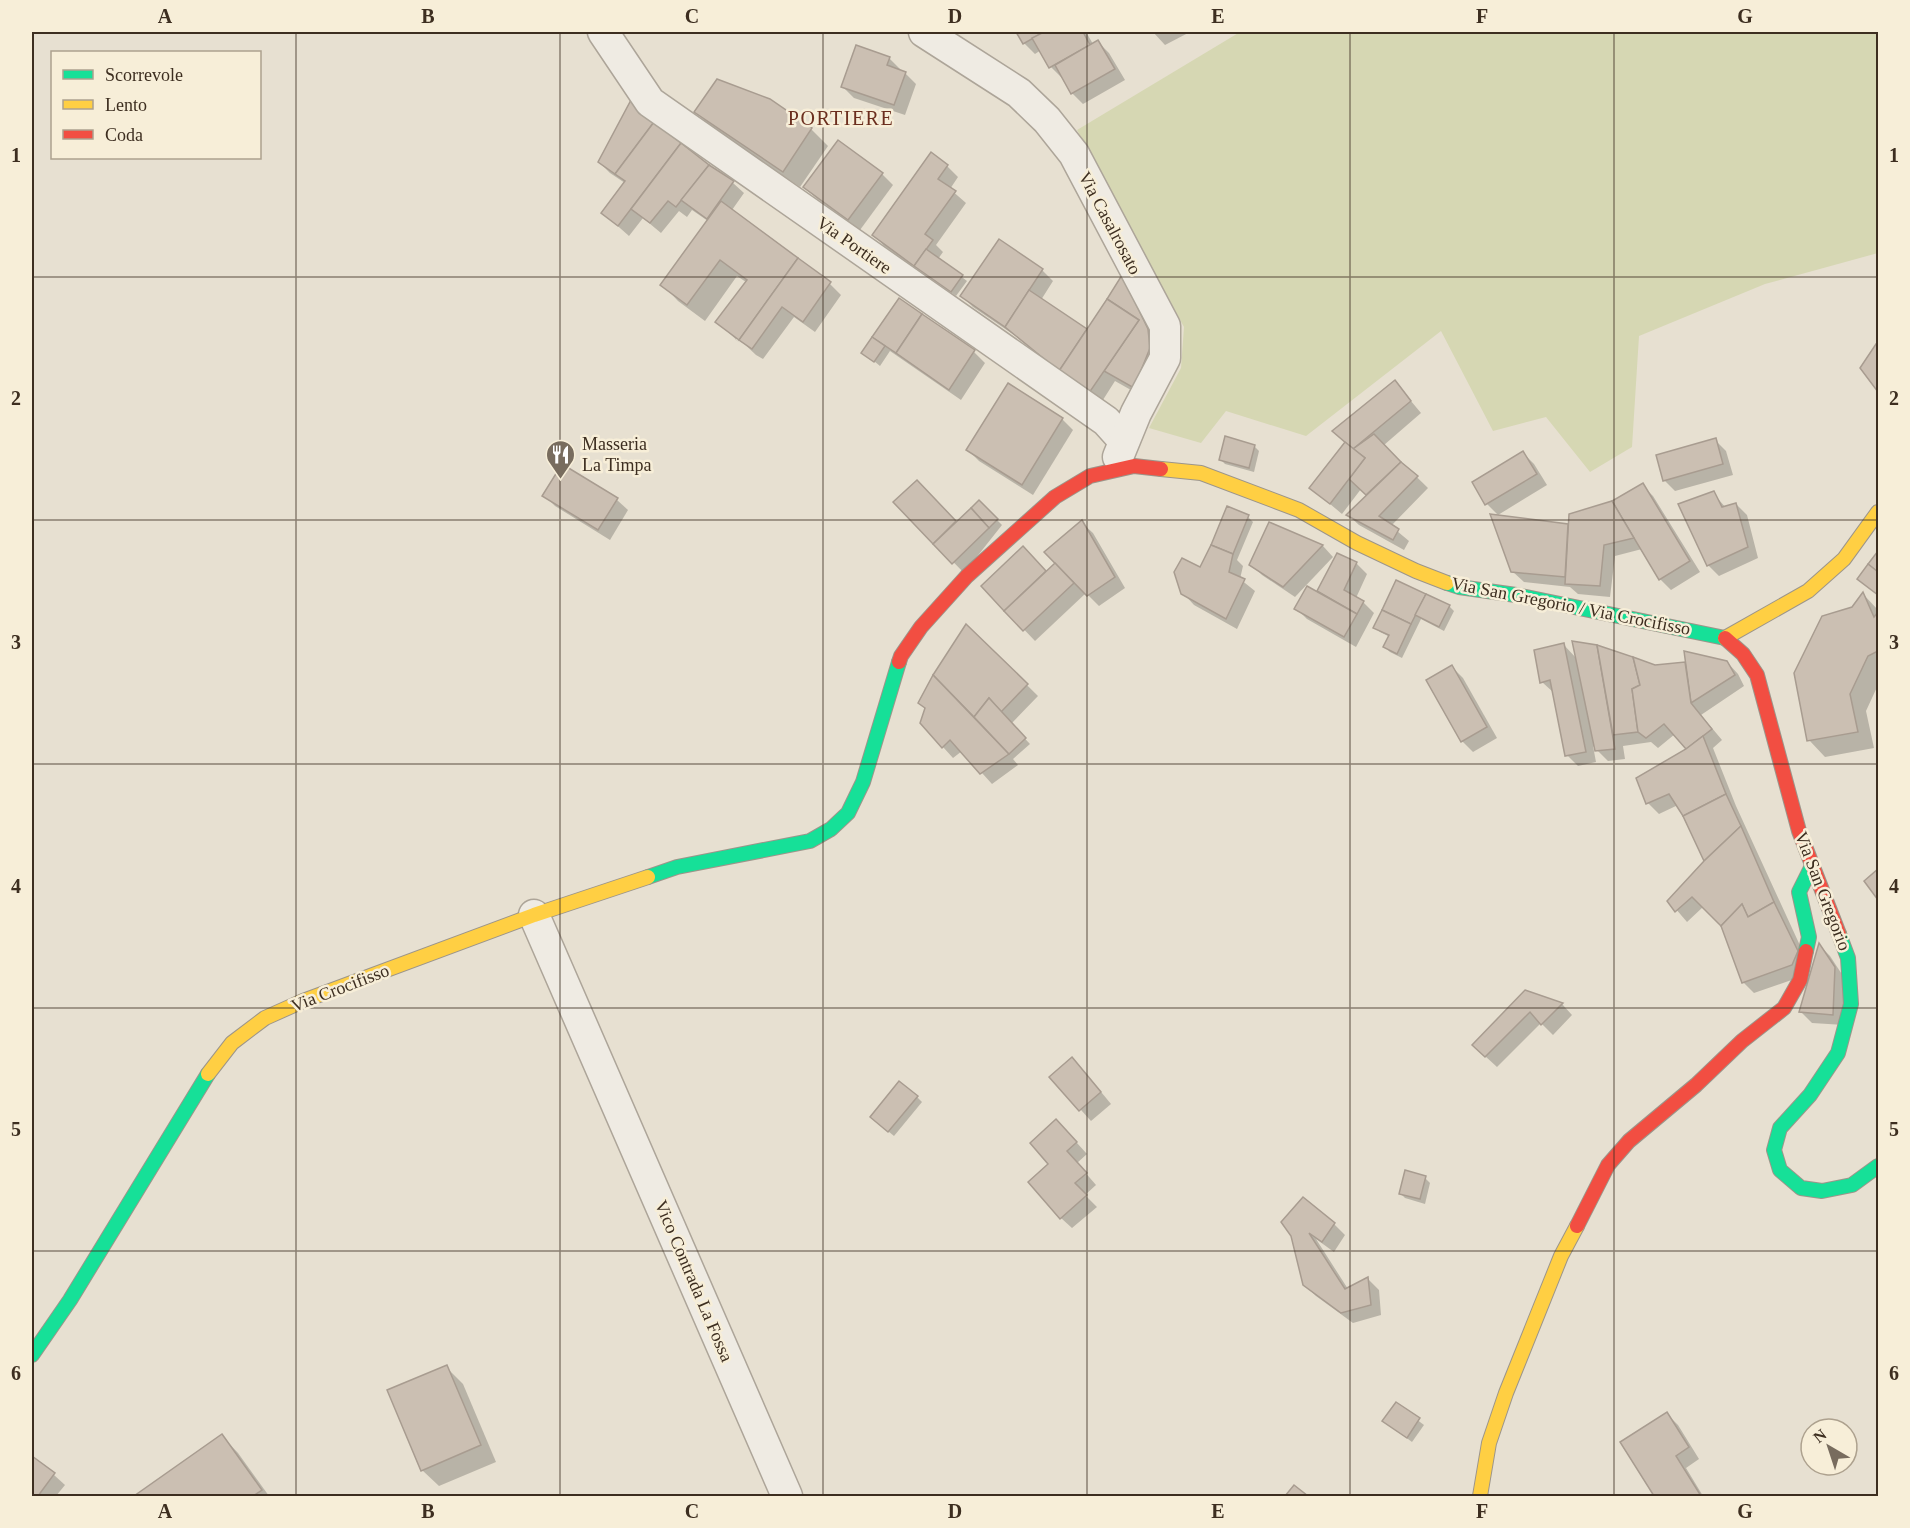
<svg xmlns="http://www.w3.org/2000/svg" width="1910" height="1528" viewBox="0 0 1910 1528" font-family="Georgia,serif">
<rect width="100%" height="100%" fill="#e7e0d1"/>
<!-- green -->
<polygon fill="#d6d7b3" points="1240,32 1878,32 1878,253 1765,284 1639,336 1632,447 1590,472 1546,417 1493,431 1441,331 1306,436 1226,411 1201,443 1149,428 1181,368 1184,327 1077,130"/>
<!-- shadow -->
<g fill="#0003">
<polygon points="1017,32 1086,32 1093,44 1098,42 1109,53 1125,80 1083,104 1072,93 1063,77 1062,78 1051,67 1041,50 1035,54 1024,43"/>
<polygon points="1153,32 1190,32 1165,45"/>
<polygon points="889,58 900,69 900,71 905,73 916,84 905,115 854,98 843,87"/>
<polygon points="769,101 811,129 828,146 800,187 713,129 696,112"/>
<polygon points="653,123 733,183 744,193 732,210 830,284 841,295 815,332 794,317 763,359 756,355 739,339 735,339 740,343 717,322 746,282 737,276 705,321 678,301 662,284 708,221 692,210 687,217 679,211 661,233 643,218 629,236 603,213 625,183 610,173 599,162"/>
<polygon points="839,142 882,174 893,185 860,230 816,198 805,187"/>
<polygon points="947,166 958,177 950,189 966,203 936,245 943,252 938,259 967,281 956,296 926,275 915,264 911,264 912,266 884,246 874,235"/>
<polygon points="999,241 1042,270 1053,281 1041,300 1088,331 1123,277 1159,341 1145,398 1115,381 1101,403 1071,382 1017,337 973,307 962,296"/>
<polygon points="899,300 974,352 985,363 961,400 890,351 880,366 863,352"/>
<polygon points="1878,341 1878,389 1862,368"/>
<polygon points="1395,382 1421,413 1384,445 1428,488 1391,526 1409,541 1404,550 1359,525 1348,515 1368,496 1361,489 1342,514 1311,488"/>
<polygon points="1062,419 1073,430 1033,495 979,461 968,450"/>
<polygon points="1715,440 1726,451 1733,475 1675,491 1664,480"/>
<polygon points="1254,446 1259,451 1254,472 1225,464 1220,459"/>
<polygon points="1523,453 1534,464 1547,485 1498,515 1487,504"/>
<polygon points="562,466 617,500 628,510 610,540 555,506 544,495"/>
<polygon points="917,482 956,523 979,502 1002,525 964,573 895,502"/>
<polygon points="1642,485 1653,496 1700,572 1671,590 1660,579 1642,549 1615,556 1610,597 1578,594 1570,587 1524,582 1512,571 1492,516 1569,526"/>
<polygon points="1713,493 1726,508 1736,504 1747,515 1758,558 1719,576 1708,565"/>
<polygon points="1248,517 1253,522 1237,560 1243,566 1240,579 1255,591 1237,629 1194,605 1183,593 1201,569"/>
<polygon points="1082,523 1093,533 1125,588 1099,606 1086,593 1035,641 983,586 1034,559 1047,572 1057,563"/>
<polygon points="1270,524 1323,546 1333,557 1295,597 1262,575 1251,564"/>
<polygon points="1878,553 1878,594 1859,579"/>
<polygon points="1338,555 1357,564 1367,574 1356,598 1363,602 1374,613 1356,647 1307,619 1296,608 1317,593"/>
<polygon points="1397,582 1449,606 1454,611 1444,631 1421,619 1402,658 1390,652 1385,647 1390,637 1380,632 1375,627"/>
<polygon points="1863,594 1878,610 1878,685 1866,711 1874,748 1825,757 1809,740 1853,608"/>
<polygon points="967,626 1038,696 1011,724 1030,744 1013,759 1018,765 992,784 962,751 953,758 943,747 926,709 920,703 935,675"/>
<polygon points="1564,645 1577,659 1597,646 1655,667 1686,663 1727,662 1738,674 1744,686 1701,715 1722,740 1713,748 1736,806 1808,963 1803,976 1754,993 1743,982 1722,925 1703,907 1687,922 1669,901 1706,861 1678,805 1659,814 1648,803 1688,749 1675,734 1658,748 1651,742 1623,746 1625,759 1608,761 1593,746 1596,762 1578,766 1567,755 1554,693 1542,682"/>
<polygon points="1452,667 1463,678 1497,738 1473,752 1462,741"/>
<polygon points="1820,946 1830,956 1845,979 1844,1025 1812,1023 1801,1012"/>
<polygon points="1525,992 1562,1004 1572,1015 1553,1035 1541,1023 1497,1067 1485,1056"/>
<polygon points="1083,1070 1111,1104 1091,1121 1051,1077"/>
<polygon points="917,1097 922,1102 894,1136 877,1122"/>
<polygon points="1067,1132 1087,1154 1077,1163 1096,1185 1085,1195 1097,1207 1072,1228 1061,1218 1050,1164"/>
<polygon points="1425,1178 1430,1183 1425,1204 1405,1198 1400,1193"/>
<polygon points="1334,1224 1345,1235 1334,1252 1316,1239 1348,1289 1368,1279 1379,1290 1381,1315 1353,1323 1316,1296 1305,1285 1292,1235"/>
<polygon points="446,1367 463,1384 496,1462 439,1486 422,1470"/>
<polygon points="1396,1404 1424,1425 1412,1442 1384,1421"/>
<polygon points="1667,1414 1678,1425 1699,1459 1686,1468 1703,1496 1655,1496 1622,1443"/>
<polygon points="222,1436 238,1453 269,1496 136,1496"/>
<polygon points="32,1458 54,1475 65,1485 56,1496 32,1496"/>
</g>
<!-- building -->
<g fill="#cbbfb2" stroke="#a89c90" stroke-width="1.5">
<polygon points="1016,32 1044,32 1023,44"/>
<polygon points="1044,32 1083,32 1090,45 1049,68 1032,38"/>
<polygon points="1098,40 1115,69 1071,94 1055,65"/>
<polygon points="856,45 890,57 887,65 906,72 894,105 841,87"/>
<polygon points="717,79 770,99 812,128 783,172 694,112"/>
<polygon points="631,100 654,122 615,174 598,162"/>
<polygon points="654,122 681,143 618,226 601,213 625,181 615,174"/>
<polygon points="838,140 883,173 848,220 803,187"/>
<polygon points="681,143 709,165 676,207 668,201 650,223 631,209"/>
<polygon points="931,152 948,165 938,179 956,191 925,234 933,240 914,266 872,235"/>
<polygon points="709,165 734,181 707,219 681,200"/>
<polygon points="721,201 798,258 739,340 715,322 747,280 720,260 687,305 660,285"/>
<polygon points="999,239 1043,269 1005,327 960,296"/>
<polygon points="926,249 963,275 951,292 914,266"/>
<polygon points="798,258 831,282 803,322 782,307 752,349 739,340"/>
<polygon points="1122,275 1148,329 1150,348 1134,388 1104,371 1139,320 1107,299"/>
<polygon points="1029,290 1087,329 1059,371 1005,327"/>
<polygon points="899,298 922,314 896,353 872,337"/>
<polygon points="1107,299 1139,320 1089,393 1059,371"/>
<polygon points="922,314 975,350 949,390 896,353"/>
<polygon points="872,337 885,346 874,362 861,353"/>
<polygon points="1876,344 1878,345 1878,392 1860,368"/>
<polygon points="1395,380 1411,401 1353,449 1332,431"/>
<polygon points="1008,383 1063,418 1022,485 966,450"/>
<polygon points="1374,434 1401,462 1366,495 1349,479 1365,458 1353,449"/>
<polygon points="1225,436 1255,445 1249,468 1219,460"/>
<polygon points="1716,438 1723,464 1663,481 1656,455"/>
<polygon points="1345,442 1365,458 1330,504 1309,488"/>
<polygon points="1523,451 1537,474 1485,505 1472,482"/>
<polygon points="1401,462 1418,476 1379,516 1399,529 1393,540 1346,515"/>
<polygon points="562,464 618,498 598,530 542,496"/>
<polygon points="917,480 956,521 933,544 893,502"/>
<polygon points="1643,483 1690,561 1659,580 1612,501"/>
<polygon points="1714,491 1722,507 1736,503 1748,547 1707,566 1678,504"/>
<polygon points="979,500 998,519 989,528 971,508"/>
<polygon points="1612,501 1634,538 1604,545 1600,586 1565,584 1569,514"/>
<polygon points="1227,506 1249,515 1233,554 1211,545"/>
<polygon points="971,508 989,528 952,564 933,544"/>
<polygon points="1490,514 1568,524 1565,577 1511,572"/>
<polygon points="1082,520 1115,577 1087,596 1044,552"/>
<polygon points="1269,522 1323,545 1283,587 1249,565"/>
<polygon points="1211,545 1233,554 1229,572 1245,579 1226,619 1181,594 1174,572 1182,558 1200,567"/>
<polygon points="1023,546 1046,571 1004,611 981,586"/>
<polygon points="1878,551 1878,572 1868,564"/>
<polygon points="1337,553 1357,562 1344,590 1364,601 1357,614 1317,591"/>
<polygon points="1055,563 1074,583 1023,631 1004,611"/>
<polygon points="1868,564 1878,572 1878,595 1857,579"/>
<polygon points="1396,580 1426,594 1411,624 1382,610"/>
<polygon points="1307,586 1357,614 1344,637 1294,609"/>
<polygon points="1863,592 1874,617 1878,612 1878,651 1868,656 1850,694 1858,732 1807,741 1794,673 1822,616 1852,607"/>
<polygon points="1426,594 1450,605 1439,627 1415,615"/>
<polygon points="1382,610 1411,624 1397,654 1383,647 1389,635 1373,628"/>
<polygon points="966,624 1028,684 1001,712 989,698 974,717 933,675"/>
<polygon points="1572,641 1597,645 1615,749 1595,751"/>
<polygon points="1564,643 1586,752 1565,756 1550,680 1540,683 1534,650"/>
<polygon points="1597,645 1633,657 1640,685 1632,689 1638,732 1613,735"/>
<polygon points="1684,651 1727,661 1735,675 1691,703"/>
<polygon points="1633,657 1655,665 1685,662 1691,703 1712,729 1686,749 1664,724 1646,738 1638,732 1632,689 1640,685"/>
<polygon points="1452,665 1487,727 1461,742 1426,680"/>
<polygon points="933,675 1009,754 980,774 950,740 942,748 920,723 925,708 918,703"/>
<polygon points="989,698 1026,738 1009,754 974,717"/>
<polygon points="1703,736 1726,794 1683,816 1669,794 1646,804 1636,778 1686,749"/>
<polygon points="1726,794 1741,826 1704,861 1683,816"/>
<polygon points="1741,826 1774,902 1748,917 1742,904 1721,926 1692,897 1675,912 1667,901 1704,861"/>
<polygon points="1878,869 1878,900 1864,881"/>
<polygon points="1774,902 1798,951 1792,965 1742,983 1721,926 1742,904 1748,917"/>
<polygon points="1819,943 1835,967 1833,1015 1799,1012"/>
<polygon points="1525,990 1563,1003 1541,1025 1530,1012 1485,1057 1472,1045"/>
<polygon points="1072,1057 1101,1092 1079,1111 1049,1077"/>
<polygon points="899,1081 918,1096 888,1132 870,1117"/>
<polygon points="1056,1119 1077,1142 1067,1151 1087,1173 1075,1183 1087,1195 1060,1219 1028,1182 1048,1164 1030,1143"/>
<polygon points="1405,1170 1426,1176 1420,1199 1399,1194"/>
<polygon points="1303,1197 1335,1223 1322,1242 1309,1233 1345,1289 1368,1277 1371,1305 1341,1313 1303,1285 1291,1236 1281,1222"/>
<polygon points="447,1365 481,1445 421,1471 387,1390"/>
<polygon points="1396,1402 1420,1418 1407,1438 1382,1421"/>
<polygon points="1667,1412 1689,1447 1676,1456 1701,1496 1654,1496 1620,1442"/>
<polygon points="222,1434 262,1490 253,1496 134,1496"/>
<polygon points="32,1456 55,1473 38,1496 32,1496"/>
<polygon points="1294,1485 1308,1496 1285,1496"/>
</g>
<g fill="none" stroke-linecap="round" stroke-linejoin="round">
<defs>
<g id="street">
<polyline points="603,32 650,102 1106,421 1124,441"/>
<polyline points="924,32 1019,93 1047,120 1074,154 1165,326 1165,358 1136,413 1118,457"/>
<polyline points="534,915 787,1496"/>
</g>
<g id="fast">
<polyline points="1447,583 1459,587 1516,595 1725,638"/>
<polyline points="648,877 677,867 810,841 831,829 848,813 863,782 899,662"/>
<polyline points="1839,934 1848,958 1851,1004 1838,1053 1810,1095 1780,1128 1774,1150 1780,1170 1801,1188 1822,1191 1852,1185 1878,1166"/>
<polyline points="1806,951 1809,937 1799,892 1812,866"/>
<polyline points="32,1355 70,1300 208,1074"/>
</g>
<g id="slow">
<polyline points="1161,469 1201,473 1299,510 1357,543 1416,571 1447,583"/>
<polyline points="1725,638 1808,591 1844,559 1878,512"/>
<polyline points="208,1074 232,1043 265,1018 303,1001 534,915 648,877"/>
<polyline points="1480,1496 1489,1443 1506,1393 1561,1256 1577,1226"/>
</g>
<g id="jam">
<polyline points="1725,638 1743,654 1757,675 1799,831 1839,934"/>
<polyline points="899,662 901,656 921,627 967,576 1055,497 1090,476 1134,466 1161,469"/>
<polyline points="1577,1226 1608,1165 1629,1141 1696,1085 1742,1041 1784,1008 1800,980 1806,951"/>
</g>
</defs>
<!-- street casing -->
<use href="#street" stroke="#ada599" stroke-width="33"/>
<!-- fast casing -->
<use href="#fast" stroke="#9c958a" stroke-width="16"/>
<!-- slow casing -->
<use href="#slow" stroke="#9c958a" stroke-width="16"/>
<!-- jam casing -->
<use href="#jam" stroke="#9c958a" stroke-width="16"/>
<!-- street -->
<use href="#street" stroke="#efebe3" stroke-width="30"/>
<!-- fast -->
<use href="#fast" stroke="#16e098" stroke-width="14"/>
<!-- slow -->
<use href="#slow" stroke="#ffcf43" stroke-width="14"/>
<!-- jam -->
<use href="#jam" stroke="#f24e42" stroke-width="14"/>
</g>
<!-- grid -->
<path fill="none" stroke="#3d2e20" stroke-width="1.5" stroke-opacity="0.55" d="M 296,32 L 296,1496M 560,32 L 560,1496M 823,32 L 823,1496M 1087,32 L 1087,1496M 1350,32 L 1350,1496M 1614,32 L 1614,1496M 32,277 L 1878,277M 32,520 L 1878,520M 32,764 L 1878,764M 32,1008 L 1878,1008M 32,1251 L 1878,1251"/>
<!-- icons -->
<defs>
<symbol id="restaurant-pin" viewBox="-11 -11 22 30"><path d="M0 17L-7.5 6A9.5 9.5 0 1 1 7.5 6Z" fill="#786c5e" stroke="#f7eed8"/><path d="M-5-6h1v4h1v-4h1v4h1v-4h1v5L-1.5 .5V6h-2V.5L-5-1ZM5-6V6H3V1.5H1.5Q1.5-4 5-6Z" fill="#fff"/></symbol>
</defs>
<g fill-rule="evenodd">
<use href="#restaurant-pin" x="544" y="438" width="33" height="45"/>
</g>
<g text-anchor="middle" stroke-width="5" stroke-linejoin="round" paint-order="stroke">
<!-- street labels -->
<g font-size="18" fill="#3d2e20" stroke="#f7eed8">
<text transform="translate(1110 223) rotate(62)" y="6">Via Casalrosato</text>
<text transform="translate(854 245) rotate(35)" y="6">Via Portiere</text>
<text transform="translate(1571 606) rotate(11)" y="6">Via San Gregorio / Via Crocifisso</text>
<text transform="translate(1823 891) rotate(69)" y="6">Via San Gregorio</text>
<text transform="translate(340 988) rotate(-21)" y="6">Via Crocifisso</text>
<text transform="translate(694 1281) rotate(67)" y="6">Vico Contrada La Fossa</text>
</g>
<!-- poi labels -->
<g font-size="18" fill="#3d2e20" stroke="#f7eed8" text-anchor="start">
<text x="582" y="450">Masseria<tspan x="582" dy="21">La Timpa</tspan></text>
</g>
<!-- neighbourhood labels -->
<g font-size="20" letter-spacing="1.5" fill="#6b2e1e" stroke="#f7eed8">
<text x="841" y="125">PORTIERE</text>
</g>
</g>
<!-- border -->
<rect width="1910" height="1528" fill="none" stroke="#f7eed8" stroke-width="66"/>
<!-- legend -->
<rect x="51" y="51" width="210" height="108" fill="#f7eed8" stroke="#ada18e" stroke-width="1.5"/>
<rect x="63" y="70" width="30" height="9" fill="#16e098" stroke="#ada18e" stroke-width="1.5"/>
<text x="105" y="81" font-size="18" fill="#3d2e20">Scorrevole</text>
<rect x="63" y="100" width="30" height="9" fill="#ffcf43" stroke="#ada18e" stroke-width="1.5"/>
<text x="105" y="111" font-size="18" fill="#3d2e20">Lento</text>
<rect x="63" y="130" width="30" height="9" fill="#f24e42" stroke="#ada18e" stroke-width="1.5"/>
<text x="105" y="141" font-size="18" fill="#3d2e20">Coda</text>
<!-- north arrow -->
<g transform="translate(1829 1447) rotate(321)"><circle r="28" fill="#f7eed8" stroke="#ada18e" stroke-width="1.5"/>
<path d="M0-4.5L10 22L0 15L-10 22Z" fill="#786c5e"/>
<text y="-9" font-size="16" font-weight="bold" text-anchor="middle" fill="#3d2e20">N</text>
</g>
<rect x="33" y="33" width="1844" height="1462" fill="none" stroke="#3d2e20" stroke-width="2"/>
<g font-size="20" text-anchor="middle" font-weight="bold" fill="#3d2e20">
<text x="165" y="23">A</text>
<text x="428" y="23">B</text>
<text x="692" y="23">C</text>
<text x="955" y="23">D</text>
<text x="1218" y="23">E</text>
<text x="1482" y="23">F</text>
<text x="1745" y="23">G</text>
<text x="16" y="162">1</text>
<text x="1894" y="162">1</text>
<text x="16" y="405">2</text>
<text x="1894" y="405">2</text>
<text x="16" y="649">3</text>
<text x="1894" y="649">3</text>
<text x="16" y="893">4</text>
<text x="1894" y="893">4</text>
<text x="16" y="1136">5</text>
<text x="1894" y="1136">5</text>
<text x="16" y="1380">6</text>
<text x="1894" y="1380">6</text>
<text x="165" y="1518">A</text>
<text x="428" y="1518">B</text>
<text x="692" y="1518">C</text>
<text x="955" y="1518">D</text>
<text x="1218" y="1518">E</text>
<text x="1482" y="1518">F</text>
<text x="1745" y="1518">G</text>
</g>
</svg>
